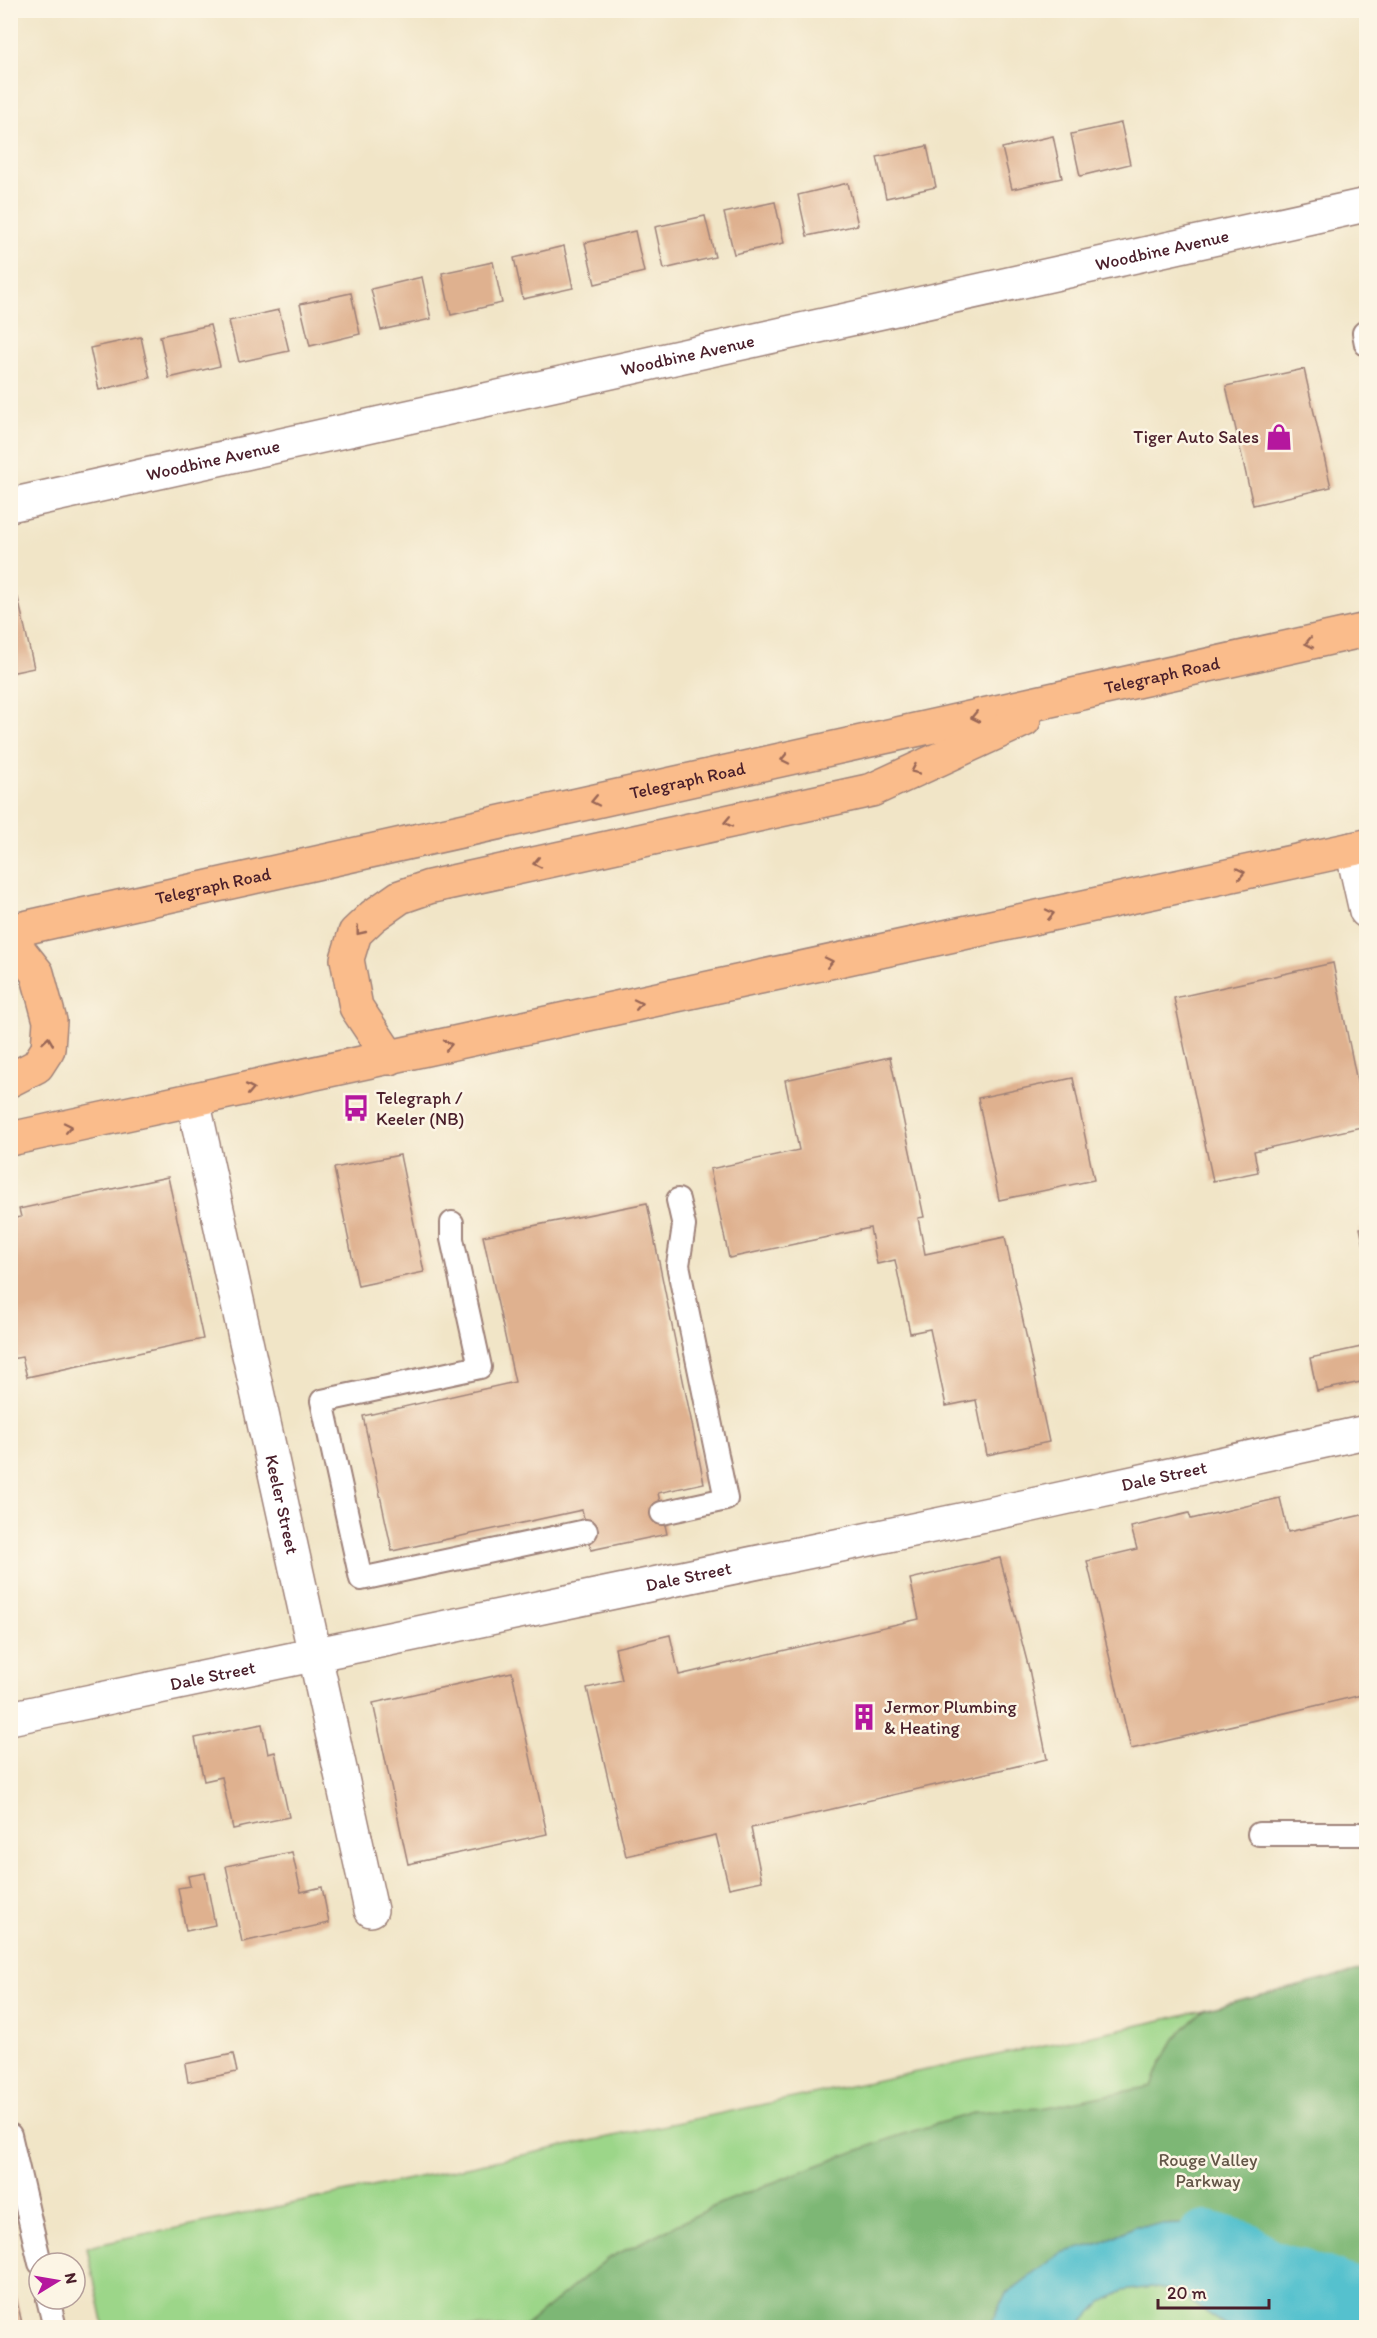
<svg xmlns="http://www.w3.org/2000/svg" width="1377" height="2338" viewBox="0 0 1377 2338" font-family="Itim,sans-serif">
<rect width="100%" height="100%" fill="#fcf5e5"/>
<filter id="ink" filterUnits="userSpaceOnUse"><feTurbulence type="fractalNoise" baseFrequency=".0167" numOctaves="2"/><feDisplacementMap in="SourceGraphic" scale="12" xChannelSelector="R" yChannelSelector="G"/><feConvolveMatrix kernelMatrix="1 2 1 2 8 2 1 2 1" color-interpolation-filters="sRGB"/></filter>
<filter id="wash" filterUnits="userSpaceOnUse"><feTurbulence type="fractalNoise" baseFrequency=".008" numOctaves="4" result="noise"/><feDisplacementMap in="SourceGraphic" scale="24" xChannelSelector="R" yChannelSelector="G"/><feGaussianBlur stdDeviation="1.35" result="paint"/><feColorMatrix in="noise" values="0 0 0 0 0 0 0 0 0 0 0 0 0 0 0 0 0 1.4 0 .05"/><feComposite in="paint" operator="in"/></filter>
<g filter="url(#wash)">
<rect width="100%" height="100%" fill="#f1e5c7"/>
<!-- green -->
<polygon fill="#9cd689" stroke="#737a5a" stroke-width="1.5" points="1366,1970 1366,2327 104,2327 87,2247 1154,2022"/>
<!-- forest -->
<polygon fill="#7db775" stroke="#646b50" stroke-width="1.5" points="1366,1969 1366,2292 1297,2270 1251,2241 1182,2224 1136,2226 1101,2243 1061,2254 1006,2294 990,2327 523,2328 607,2259 721,2203 805,2170 897,2136 976,2112 1042,2108 1152,2086 1161,2063 1176,2037 1203,2010"/>
<!-- water -->
<polygon fill="#55c1ce" stroke="#50707c" stroke-width="1.5" points="1182,2224 1251,2241 1268,2253 1300,2296 1336,2310 1366,2317 1366,2327 1228,2327 1176,2292 1151,2287 1123,2291 1102,2302 1079,2327 990,2327 1006,2294 1061,2253 1101,2243 1136,2226"/>
<g fill="none" stroke-linecap="round" stroke-linejoin="round">
<!-- river -->
<polyline stroke="#55c1ce" stroke-width="66" points="1207,2244 1242,2254 1259,2268 1277,2277 1299,2281 1366,2305"/>
</g>
<g id="blocks">
<!-- building -->
<g fill="#dfb18f">
<polygon points="1121,123 1130,164 1080,176 1071,134"/>
<polygon points="1053,136 1062,178 1012,189 1002,148"/>
<polygon points="927,146 936,187 886,198 877,157"/>
<polygon points="848,183 858,225 807,236 798,195"/>
<polygon points="775,202 784,243 734,254 724,213"/>
<polygon points="705,216 715,257 664,269 655,227"/>
<polygon points="635,231 644,272 595,284 585,243"/>
<polygon points="564,246 573,288 523,299 514,258"/>
<polygon points="493,262 502,303 451,315 442,273"/>
<polygon points="422,277 431,319 381,330 371,289"/>
<polygon points="351,293 360,334 310,346 300,304"/>
<polygon points="279,310 289,351 239,362 229,321"/>
<polygon points="210,325 220,366 169,378 160,336"/>
<polygon points="141,337 150,378 99,390 90,348"/>
<polygon points="1304,369 1331,487 1253,505 1226,386"/>
<polygon points="18,598 34,668 10,673 10,600"/>
<polygon points="1333,963 1366,1126 1254,1151 1258,1172 1213,1181 1174,998"/>
<polygon points="890,1057 924,1217 918,1218 925,1254 1005,1237 1049,1442 987,1455 976,1400 946,1406 930,1329 910,1333 895,1260 877,1264 870,1228 729,1258 710,1169 799,1150 785,1080"/>
<polygon points="1073,1078 1094,1180 999,1200 978,1098"/>
<polygon points="400,1155 424,1272 358,1286 334,1168"/>
<polygon points="168,1177 203,1339 27,1377 22,1357 10,1359 10,1219 21,1217 19,1209"/>
<polygon points="647,1203 704,1483 658,1493 667,1534 591,1550 582,1510 392,1551 363,1416 515,1382 483,1236"/>
<polygon points="1366,1227 1366,1255 1360,1228"/>
<polygon points="1366,1346 1366,1381 1317,1391 1310,1358"/>
<polygon points="1280,1498 1288,1532 1366,1514 1366,1694 1131,1749 1087,1561 1137,1549 1131,1527 1189,1513 1191,1519"/>
<polygon points="1000,1558 1029,1669 1047,1759 751,1828 762,1881 729,1888 716,1835 626,1856 587,1688 622,1680 615,1648 670,1635 679,1675 919,1619 910,1579"/>
<polygon points="512,1672 547,1834 408,1864 373,1703"/>
<polygon points="262,1724 268,1754 275,1752 289,1817 233,1829 222,1777 204,1781 195,1738"/>
<polygon points="292,1852 301,1892 322,1887 329,1923 242,1942 226,1866"/>
<polygon points="205,1873 215,1925 186,1931 178,1888 190,1886 188,1876"/>
<polygon points="233,2054 237,2072 188,2082 185,2064"/>
<polygon points="10,2274 11,2274 23,2328 10,2328"/>
</g>
</g>
</g>
<g filter="url(#ink)">
<use href="#blocks" fill-opacity="0" stroke="#9e8279" stroke-width="1.5"/>
<g fill="none" stroke-linecap="round" stroke-linejoin="round">
<defs>
<g id="service">
<polyline points="1364,333 1366,344"/>
<polyline points="452,1223 452,1239 480,1367 322,1401 361,1579 586,1531"/>
<polyline points="662,1513 726,1499 678,1265 684,1226 678,1200"/>
<polyline points="1259,1834 1366,1834"/>
<polyline points="10,2135 40,2263"/>
<polyline points="48,2299 55,2328"/>
</g>
<g id="minor">
<path id="s1" d="M 10,505 L 1366,205"/>
<polyline points="1352,849 1366,911"/>
<path id="s2" d="M 193,1100 L 371,1910"/>
<path id="s3" d="M 10,1718 L 1023,1507 L 1366,1432"/>
</g>
<g id="primary">
<path id="s4" d="M 10,931 L 1366,630"/>
<polyline points="10,939 37,973 50,1021 48,1049 37,1066 10,1080"/>
<polyline points="390,1058 356,1007 347,959 355,933 373,916 400,897 429,887 872,790 1024,720"/>
<polyline points="10,1139 1366,846"/>
</g>
</defs>
<!-- service casing -->
<use href="#service" stroke="#9e8279" stroke-width="26"/>
<!-- minor casing -->
<use href="#minor" stroke="#9e8279" stroke-width="36"/>
<!-- primary casing -->
<use href="#primary" stroke="#9e8279" stroke-width="36"/>
<!-- service -->
<use href="#service" stroke="#fff" stroke-width="22"/>
<!-- minor -->
<use href="#minor" stroke="#fff" stroke-width="33"/>
<!-- primary -->
<use href="#primary" stroke="#fabc8b" stroke-width="33"/>
</g>
<!-- one-way arrows -->
<defs><path id="oneway-chevron" d="M-2-3.5L2.5 0L-2 3.5" fill="none" stroke-width="1.6" stroke-linecap="round" stroke-linejoin="round" transform="scale(1.5)"/></defs>
<g stroke="#996656">
<use href="#oneway-chevron" transform="translate(1309 643) rotate(168)"/>
<use href="#oneway-chevron" transform="translate(975 717) rotate(168)"/>
<use href="#oneway-chevron" transform="translate(785 759) rotate(168)"/>
<use href="#oneway-chevron" transform="translate(915 770) rotate(155)"/>
<use href="#oneway-chevron" transform="translate(595 801) rotate(168)"/>
<use href="#oneway-chevron" transform="translate(728 822) rotate(168)"/>
<use href="#oneway-chevron" transform="translate(537 863) rotate(168)"/>
<use href="#oneway-chevron" transform="translate(1241 873) rotate(-12)"/>
<use href="#oneway-chevron" transform="translate(1050 914) rotate(-12)"/>
<use href="#oneway-chevron" transform="translate(360 931) rotate(129)"/>
<use href="#oneway-chevron" transform="translate(829 962) rotate(-12)"/>
<use href="#oneway-chevron" transform="translate(638 1004) rotate(-12)"/>
<use href="#oneway-chevron" transform="translate(48 1041) rotate(-82)"/>
<use href="#oneway-chevron" transform="translate(448 1045) rotate(-12)"/>
<use href="#oneway-chevron" transform="translate(250 1089) rotate(-11)"/>
<use href="#oneway-chevron" transform="translate(68 1127) rotate(-12)"/>
</g>
</g>
<!-- icons -->
<defs>
<symbol id="shop-bare" viewBox="-9 -9 18 18"><path d="M-5-2.5h2.3a2.7 3.5 0 0 1 5.4 0H5L5.5 6h-11ZM-1.5-2.5h3a1.5 2.3 0 0 0-3 0Z" fill="#b5179e" stroke="#fcf5e5" stroke-width="2.5" paint-order="stroke"/></symbol>
<symbol id="bus-bare" viewBox="-9 -9 18 18"><path d="M-5-6H5V4H4V6H2V4H-2V6H-4V4H-5ZM-3.5-4V0h7V-4ZM-3.5 1.2v1.5H-2V1.2ZM2 1.2v1.5H3.5V1.2Z" fill="#b5179e" stroke="#fcf5e5" stroke-width="2.5" paint-order="stroke"/></symbol>
<symbol id="building-bare" viewBox="-9 -9 18 18"><path d="M-4-6H4V6H1V3H-1V6H-4ZM-2.5-4.3h1.7v1.8h-1.7ZM.8-4.3h1.7v1.8H.8ZM-2.5-1h1.7V.8h-1.7ZM.8-1h1.7V.8H.8Z" fill="#b5179e" stroke="#fcf5e5" stroke-width="2.5" paint-order="stroke"/></symbol>
</defs>
<g fill-rule="evenodd">
<use href="#shop-bare" x="1260" y="418" width="38" height="38"/>
<use href="#bus-bare" x="337" y="1089" width="38" height="38"/>
<use href="#building-bare" x="845" y="1698" width="38" height="38"/>
</g>
<g text-anchor="middle" stroke-width="5" stroke-linejoin="round" paint-order="stroke">
<!-- street labels -->
<g font-size="18" fill="#4a1f2b" stroke="#fcf5e5">
<text dy="6" stroke="none"><textPath href="#s1" startOffset="1180">Woodbine Avenue</textPath></text>
<text dy="6" stroke="none"><textPath href="#s1" startOffset="694">Woodbine Avenue</textPath></text>
<text dy="6" stroke="none"><textPath href="#s1" startOffset="208">Woodbine Avenue</textPath></text>
<text dy="6" stroke="none"><textPath href="#s4" startOffset="1180">Telegraph Road</textPath></text>
<text dy="6" stroke="none"><textPath href="#s4" startOffset="694">Telegraph Road</textPath></text>
<text dy="6" stroke="none"><textPath href="#s4" startOffset="208">Telegraph Road</textPath></text>
<text dy="6" stroke="none"><textPath href="#s3" startOffset="1179">Dale Street</textPath></text>
<text dy="6" stroke="none"><textPath href="#s2" startOffset="414">Keeler Street</textPath></text>
<text dy="6" stroke="none"><textPath href="#s3" startOffset="693">Dale Street</textPath></text>
<text dy="6" stroke="none"><textPath href="#s3" startOffset="207">Dale Street</textPath></text>
</g>
<!-- poi labels -->
<g font-size="18" fill="#4a1f2b" stroke="#fcf5e5" text-anchor="start">
<text x="1259" y="443" text-anchor="end">Tiger Auto Sales</text>
<text x="376" y="1104">Telegraph /<tspan x="376" dy="21">Keeler (NB)</tspan></text>
<text x="884" y="1713">Jermor Plumbing<tspan x="884" dy="21">&amp; Heating</tspan></text>
</g>
<!-- park labels -->
<g font-size="18" fill="#635647" stroke="#fcf5e5">
<text x="1208" y="2166">Rouge Valley<tspan x="1208" dy="21">Parkway</tspan></text>
</g>
</g>
<!-- margin -->
<rect width="1377" height="2338" fill="none" stroke="#fcf5e5" stroke-width="36"/>
<!-- north arrow -->
<g transform="translate(57 2281) rotate(79)"><circle r="28" fill="#fcf5e5" stroke="#b59f9b" stroke-width="1.5"/>
<path d="M0-4.5L10 22L0 15L-10 22Z" fill="#b5179e"/>
<text y="-9" font-size="16" font-weight="bold" text-anchor="middle" fill="#4a1f2b">N</text>
</g>
<!-- scale -->
<path d="M1158 2299v9h111v-9" fill="none" stroke="#4a1f2b" stroke-width="3"/>
<text x="1167" y="2299" font-size="18" fill="#4a1f2b" stroke="#fcf5e5" stroke-width="4.5" paint-order="stroke">20 m</text>
</svg>
